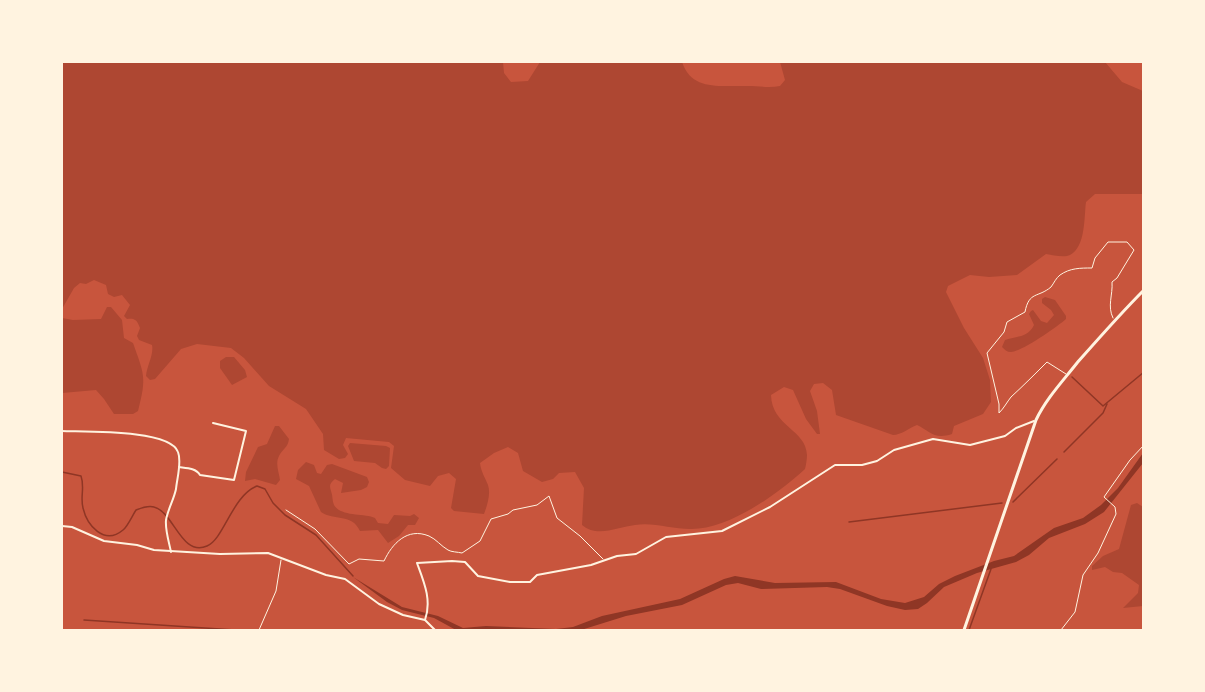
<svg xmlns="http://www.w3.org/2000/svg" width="1205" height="692" viewBox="0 0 1205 692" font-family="Ubuntu,sans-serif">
<rect width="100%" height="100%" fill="#c8553d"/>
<!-- green -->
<g fill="#ae4732">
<path d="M 62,62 L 503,62 L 504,73 L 511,82 L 528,81 L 540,62 L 682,62 C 692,92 722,85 747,86 C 759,86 769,88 780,86 L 785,80 L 780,62 L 1105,62 L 1122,82 L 1143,91 L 1143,194 L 1095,194 L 1086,202 C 1084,216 1086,247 1070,255 C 1064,258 1053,255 1046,254 L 1017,275 L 989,277 L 970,275 L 948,286 L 946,292 L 964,328 L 983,358 L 990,380 L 991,402 L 983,414 L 954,426 L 952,434 C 934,440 930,431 917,425 C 909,428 901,435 893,435 L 836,415 L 832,390 L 823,383 L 814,384 L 810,391 L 817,411 L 820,434 L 817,434 L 806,419 L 793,390 L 784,387 L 771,395 C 772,427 806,429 807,455 C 807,459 806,465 805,469 C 778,494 728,530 690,529 C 672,529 653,522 635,525 C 618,527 597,538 582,525 L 584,488 L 575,472 L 559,473 L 553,479 L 542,482 L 523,471 L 518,453 L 508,447 L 494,453 L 480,463 C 481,472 485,477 488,485 C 491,494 487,506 484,514 L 454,511 L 451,508 L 456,479 L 449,473 L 438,476 L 430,486 L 405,480 L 391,468 L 394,446 L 389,442 L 346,438 L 343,445 L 348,454 L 345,458 L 339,459 L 324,450 L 323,434 L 306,409 L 269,386 L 244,358 L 231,348 L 197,344 L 181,349 L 155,379 L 150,380 L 146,376 C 147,365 154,355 152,345 L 139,340 L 137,336 L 140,328 C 137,320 135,318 127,319 L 124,316 L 130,305 L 122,295 L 114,297 L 108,294 L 106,285 L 94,280 L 86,284 L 80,283 L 74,288 L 62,309 Z"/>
<path d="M 1045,297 L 1055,300 L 1066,316 L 1066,319 C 1057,327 1021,352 1011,352 C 1007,352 1005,350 1002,347 L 1005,340 C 1016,336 1028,338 1034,325 L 1029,314 L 1031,311 L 1033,310 L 1041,321 L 1047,323 L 1054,315 L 1051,310 L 1042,303 L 1042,299 Z"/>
<path d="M 107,307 L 111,307 L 122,320 L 124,338 L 133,343 C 144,374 147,377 138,411 L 133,414 L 114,414 L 104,399 L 96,390 L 62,393 L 62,318 L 73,320 L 101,319 Z"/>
<polygon points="226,357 234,357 245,370 247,377 232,385 220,368 220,361"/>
<path d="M 275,426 L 279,426 L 289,439 C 288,448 282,449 279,456 C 275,464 279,472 280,480 L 276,485 L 255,479 L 245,481 L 246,472 L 258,447 L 267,444 Z"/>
<polygon points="350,443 386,446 390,448 389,466 386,469 382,468 375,463 354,461 348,446"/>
<path d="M 306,462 L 314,465 L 317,473 L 321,474 L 327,465 L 332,464 L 367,477 L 369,482 L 367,487 L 361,490 L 341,493 L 343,483 L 335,479 C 330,483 329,485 331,491 C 333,496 332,501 334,505 C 341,517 364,513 375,518 L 378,523 L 388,524 L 394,515 L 410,516 L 414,514 L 419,518 L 415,525 L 408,525 L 399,536 L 388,543 L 378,530 L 360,531 C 352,513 334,521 321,512 L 309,486 L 296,479 L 298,470 Z"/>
<polygon points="1137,503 1143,507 1143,606 1123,608 1138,593 1139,585 1122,573 1113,572 1105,567 1092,570 1092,566 1103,556 1119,549 1131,505"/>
</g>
<!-- water -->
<polygon fill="#8f3625" points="1143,453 1143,463 1104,512 1085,524 1049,538 1029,555 1016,562 977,573 944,587 927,603 918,609 905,610 887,606 840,589 827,587 761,589 738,583 726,585 682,605 626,616 581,630 456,630 434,618 402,610 387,602 353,577 402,607 438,616 463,628 486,626 556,629 573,627 602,616 680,599 724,579 735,576 775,583 836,582 881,599 905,603 924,597 939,584 955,576 994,561 1014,556 1054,528 1083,518 1101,505 1118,488"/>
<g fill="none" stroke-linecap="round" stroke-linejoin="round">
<!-- stream -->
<g stroke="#8f3625" stroke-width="1.5">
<polyline points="1072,377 1103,406 1144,372"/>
<polyline points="1064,452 1103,413 1107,404"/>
<path d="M 62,472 L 81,476 C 85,487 80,497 83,508 C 87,525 104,546 123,530 C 128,526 132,516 136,510 C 141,508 148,505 154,507 C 174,512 181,557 207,546 C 224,539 232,496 257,486 L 265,489 L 273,503 L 285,515 L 316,535 L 353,576"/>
<polyline points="1013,502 1057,459"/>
<polyline points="849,522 1002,503"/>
<polyline points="84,620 235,630"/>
<polyline points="969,630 991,569"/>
</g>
<!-- service -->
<g stroke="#fff3e0" stroke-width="1">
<path d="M 1066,374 L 1047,362 C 1035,374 1023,386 1011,397 C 1007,402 1004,408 999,413 L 999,404 L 987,353 L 1004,332 L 1007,322 L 1025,312 C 1029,291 1038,298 1051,287 C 1054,283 1056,278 1060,275 C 1070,268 1080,268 1092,268 L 1095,258 L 1108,242 L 1127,242 L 1134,250 L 1117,278 L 1112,282 C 1113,295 1107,306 1113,318"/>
<path d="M 286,510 L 315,529 L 349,564 L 359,559 L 384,561 C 392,544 407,527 429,536 C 436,539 441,546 448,550 C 451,552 458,552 462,553 L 480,541 L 491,519 L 508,514 L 513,510 L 537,505 L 549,496 L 557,518 L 580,536 L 603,559"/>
<polyline points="259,630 276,591 281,560"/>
<polyline points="1061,630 1075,612 1083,575 1098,553 1116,514 1115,507 1104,497 1130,460 1144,445"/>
</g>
<!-- minor -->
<g stroke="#fff3e0" stroke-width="2">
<path d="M 62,431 C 82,432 170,429 178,452 C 182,462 177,478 176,489 C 174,499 168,509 166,520 C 165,530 169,542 171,552"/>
<path d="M 179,467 C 186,468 196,468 200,475 L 234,480 L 246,431 L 213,423"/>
<polyline points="62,526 72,527 104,541 137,545 154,550 220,554 268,553 326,575 345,579 379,604 403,615 425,620 435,630"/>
<path d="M 425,620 C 432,600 424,582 417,563 L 452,561 L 465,562 L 478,576 L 510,582 L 530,582 L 537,575 L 591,565 L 617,556 L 636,554 L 666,537 L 722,531 L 770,507 L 835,465 L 862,465 L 877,461 L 894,450 L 933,439 L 970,445 L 1005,436 L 1016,428 L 1034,421"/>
</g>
<!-- tertiary -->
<path stroke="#fff3e0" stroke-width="3" d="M 964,630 L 1036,420 C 1046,399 1062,382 1077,363 C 1099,338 1120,314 1144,290"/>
</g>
<!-- border -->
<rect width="1205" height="692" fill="none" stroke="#fff3e0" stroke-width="126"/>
</svg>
